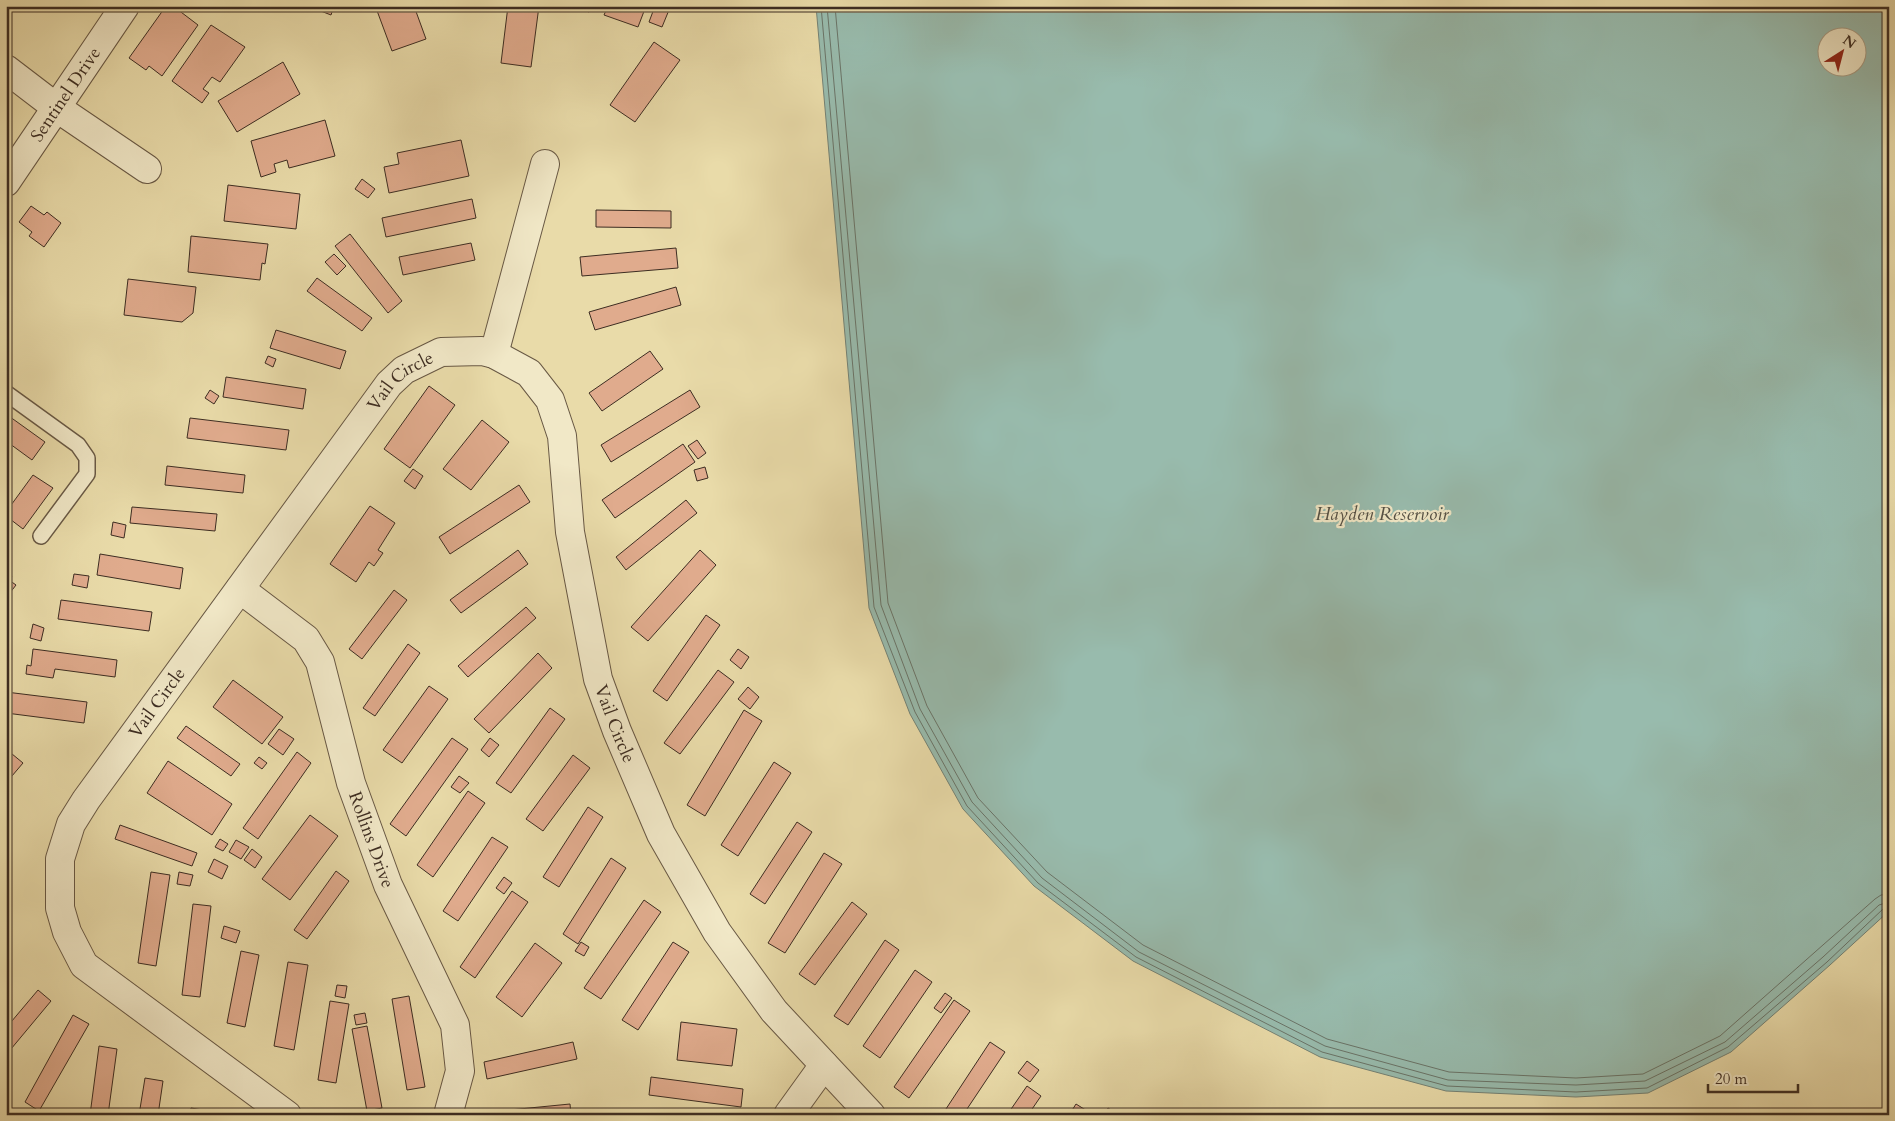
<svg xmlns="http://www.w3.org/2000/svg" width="1895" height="1121" viewBox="0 0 1895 1121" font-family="Cardo,serif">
<rect width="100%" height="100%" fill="#e9dba9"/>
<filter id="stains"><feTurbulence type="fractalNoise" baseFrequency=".004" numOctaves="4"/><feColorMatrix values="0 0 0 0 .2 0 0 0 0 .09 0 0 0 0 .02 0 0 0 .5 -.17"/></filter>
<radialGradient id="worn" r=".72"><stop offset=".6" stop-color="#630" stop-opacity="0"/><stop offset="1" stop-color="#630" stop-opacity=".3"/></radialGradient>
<!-- water -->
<path fill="#98bbad" stroke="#748275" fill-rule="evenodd" d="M 816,6 L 1889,6 L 1889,911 L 1830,965 L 1731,1052 L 1648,1093 L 1576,1097 L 1446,1091 L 1320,1057 L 1133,961 L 1034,886 L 963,809 L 910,714 L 869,608 ZM 1828,38 L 1858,38 L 1858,68 L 1828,68 Z"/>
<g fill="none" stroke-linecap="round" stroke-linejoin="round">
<!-- shore -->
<g stroke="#6a7468" stroke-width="1">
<polyline points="821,6 874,607 915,712 967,806 1038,883 1136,957 1322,1052 1447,1086 1576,1092 1647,1088 1728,1047 1827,962 1883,909 1889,908"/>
<polyline points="827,6 881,605 920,709 972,802 1042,878 1139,952 1325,1046 1448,1080 1576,1085 1645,1081 1725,1042 1823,957 1879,905 1889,902"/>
<polyline points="835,6 888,603 927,706 978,798 1047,872 1143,945 1327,1039 1449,1072 1576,1078 1643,1074 1720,1036 1875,899 1881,895 1889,894"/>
</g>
</g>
<!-- building -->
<g fill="#e0ab8d" stroke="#3d2d22">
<polygon points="6,6 21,6 6,12"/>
<polygon points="166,6 173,6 198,25 162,76 149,66 146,70 129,58"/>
<polygon points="308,6 334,6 331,15"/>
<polygon points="380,6 414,6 426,39 392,51 376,8"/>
<polygon points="508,6 539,6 531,67 501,63"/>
<polygon points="572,6 591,6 589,12"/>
<polygon points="608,6 646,6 638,27 604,15"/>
<polygon points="655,6 669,10 662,27 649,22"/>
<polygon points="211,25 245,47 220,82 212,77 203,89 209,93 202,103 172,81"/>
<polygon points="654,42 680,60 635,122 610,105"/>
<polygon points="283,62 300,94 237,132 218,101"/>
<polygon points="325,120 335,156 289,168 287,160 274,164 276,172 261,177 251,141"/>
<polygon points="461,140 469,176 389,193 384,167 399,164 397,153"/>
<polygon points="362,179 375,189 368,198 355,189"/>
<polygon points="228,185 300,194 296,229 224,221"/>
<polygon points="472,199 476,218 386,237 382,218"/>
<polygon points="31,206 44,215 47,212 61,223 44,247 29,236 32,232 19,222"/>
<polygon points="596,210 671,211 671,228 596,227"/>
<polygon points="350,234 402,301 388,313 335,246"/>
<polygon points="191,236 268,244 265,264 262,263 260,280 188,272"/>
<polygon points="471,243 475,260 403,275 399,257"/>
<polygon points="676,248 678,268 582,276 580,257"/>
<polygon points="334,254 346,266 337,275 325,262"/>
<polygon points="317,278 372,318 362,331 307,291"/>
<polygon points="128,279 196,287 193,313 182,322 124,315"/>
<polygon points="676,287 681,305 595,330 589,312"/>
<polygon points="276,330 346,351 340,369 270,348"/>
<polygon points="650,351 663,369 602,411 589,393"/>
<polygon points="268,356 276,359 273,367 265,363"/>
<polygon points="226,377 306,389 303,409 223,397"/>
<polygon points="429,386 455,405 410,468 384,449"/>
<polygon points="210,390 219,396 214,404 205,398"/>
<polygon points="690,390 700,407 611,462 601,445"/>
<polygon points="6,414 45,442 32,460 6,441"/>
<polygon points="190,418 289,430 286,450 187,438"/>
<polygon points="482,420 509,442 471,490 443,469"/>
<polygon points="697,440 706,453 698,459 688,446"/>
<polygon points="683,444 695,462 615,518 602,500"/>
<polygon points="167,466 245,475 243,493 165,485"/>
<polygon points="705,467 708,478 697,481 694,470"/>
<polygon points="413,469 423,476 415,489 404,481"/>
<polygon points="33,475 53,488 23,529 6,516 6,512"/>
<polygon points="519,485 530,502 450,554 439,537"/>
<polygon points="686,500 697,513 626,570 616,557"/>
<polygon points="370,506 395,523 378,550 383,553 374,566 369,562 356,582 330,564"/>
<polygon points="132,507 217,514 215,531 130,523"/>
<polygon points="113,522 126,525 124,538 111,535"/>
<polygon points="518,550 528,564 461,613 450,600"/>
<polygon points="700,550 716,565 648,641 631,627"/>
<polygon points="100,554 183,568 180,589 97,575"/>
<polygon points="6,572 12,576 9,580 16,585 6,598"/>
<polygon points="74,574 89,576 87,588 72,585"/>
<polygon points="394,590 407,600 362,659 349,649"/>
<polygon points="61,600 152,612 149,631 58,619"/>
<polygon points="526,607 536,618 468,677 458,666"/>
<polygon points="706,615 720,625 667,701 653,691"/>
<polygon points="33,624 44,628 41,641 30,638"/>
<polygon points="408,644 420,653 375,716 363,708"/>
<polygon points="33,649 117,660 115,677 55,669 53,678 26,674 27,665 31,666"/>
<polygon points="738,649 749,657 741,669 730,660"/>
<polygon points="538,653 552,668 489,733 474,719"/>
<polygon points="718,670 734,682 680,754 664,743"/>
<polygon points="233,680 283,717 262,744 213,707"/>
<polygon points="429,686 448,699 402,763 383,750"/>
<polygon points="748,687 759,697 750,709 738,699"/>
<polygon points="6,692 87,702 84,723 6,713"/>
<polygon points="550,708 565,719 511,793 496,783"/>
<polygon points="744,710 762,721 705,816 687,805"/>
<polygon points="186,726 240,764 231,776 177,738"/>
<polygon points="279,729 294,739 283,755 268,744"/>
<polygon points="452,738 468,749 406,836 390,824"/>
<polygon points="490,738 499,745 489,757 481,750"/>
<polygon points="6,749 23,763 6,783"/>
<polygon points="297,752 311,763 258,839 243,828"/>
<polygon points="573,755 590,768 543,831 526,819"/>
<polygon points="259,757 267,763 262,769 254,763"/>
<polygon points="168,761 232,804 212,835 147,793"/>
<polygon points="774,762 791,773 738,856 721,845"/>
<polygon points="459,776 469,783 460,793 451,787"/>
<polygon points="468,791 485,803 433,877 417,865"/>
<polygon points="588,807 603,817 559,887 543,877"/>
<polygon points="310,815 338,836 290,900 262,879"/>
<polygon points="797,822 812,832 765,904 750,894"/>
<polygon points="120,825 197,853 192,866 115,839"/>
<polygon points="492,837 508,847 458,921 443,911"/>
<polygon points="220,839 228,844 223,851 215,847"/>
<polygon points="236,840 249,847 241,859 229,852"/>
<polygon points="252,849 262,857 255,868 244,860"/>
<polygon points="824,853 842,864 785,953 768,943"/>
<polygon points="611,858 626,868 578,944 563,934"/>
<polygon points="214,859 228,866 222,879 208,872"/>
<polygon points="336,871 349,881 307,939 294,930"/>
<polygon points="151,872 170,875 156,966 138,963"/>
<polygon points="179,872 193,875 190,886 177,884"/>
<polygon points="504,877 512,883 504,894 496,888"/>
<polygon points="512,891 528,902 475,978 460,967"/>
<polygon points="644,900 661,912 601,999 584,988"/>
<polygon points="852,902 867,914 815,985 799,974"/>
<polygon points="193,904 211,906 200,997 182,995"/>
<polygon points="224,926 240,931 236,943 221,938"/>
<polygon points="885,940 899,950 848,1025 834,1016"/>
<polygon points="581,942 589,947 584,956 575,951"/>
<polygon points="673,942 689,952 638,1030 622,1020"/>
<polygon points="535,943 562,963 522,1017 496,997"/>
<polygon points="241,951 259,955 245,1027 227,1023"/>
<polygon points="288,962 308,965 294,1050 274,1046"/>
<polygon points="915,970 932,982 880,1058 863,1046"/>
<polygon points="337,985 347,986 345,998 335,996"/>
<polygon points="38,990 51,1001 6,1055 6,1028"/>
<polygon points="945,993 952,998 941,1013 934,1008"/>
<polygon points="409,996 425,1087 407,1090 392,999"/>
<polygon points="954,1000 970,1011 909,1098 894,1087"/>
<polygon points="330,1001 349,1004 336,1083 318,1080"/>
<polygon points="365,1013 367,1023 356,1025 354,1015"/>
<polygon points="73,1015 89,1024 39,1111 25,1102"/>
<polygon points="681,1022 737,1029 732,1066 677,1060"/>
<polygon points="367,1026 382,1108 367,1111 352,1029"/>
<polygon points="573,1042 577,1059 487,1079 484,1062"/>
<polygon points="990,1042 1005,1052 963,1115 942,1115"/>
<polygon points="99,1046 117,1049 108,1115 90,1115"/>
<polygon points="1027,1061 1039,1070 1030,1082 1018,1073"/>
<polygon points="651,1077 743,1089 741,1107 649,1095"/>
<polygon points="145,1078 163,1081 158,1115 139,1115"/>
<polygon points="1027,1086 1041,1096 1028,1115 1007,1115"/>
<polygon points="570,1104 571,1115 480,1115 479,1113"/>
<polygon points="1076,1104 1092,1114 1092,1115 1069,1115"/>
<polygon points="191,1108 209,1111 209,1115 190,1115"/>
<polygon points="1108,1108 1114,1112 1112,1115 1103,1115"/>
</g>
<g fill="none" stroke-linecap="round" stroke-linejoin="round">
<defs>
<polyline id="lane" points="6,393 78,445 87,458 87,474 41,536"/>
<g id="street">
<polyline points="6,69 57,108 147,169"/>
<path id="s1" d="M 6,182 L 125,6"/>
<polyline points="494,354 545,164"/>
<path id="s2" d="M 240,589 L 306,639 L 320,662 L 351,783 L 388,885 L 455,1025 L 460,1071 L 448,1115"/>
<path id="s3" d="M 287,1115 L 84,965 L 67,932 L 60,908 L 60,859 L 71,824 L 86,800 L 389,384 L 404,370 L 441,352 L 482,351 L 494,354 L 529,373 L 550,400 L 562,436 L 570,532 L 598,679 L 617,731 L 661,834 L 717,932 L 774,1011 L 871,1115"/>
<polyline points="788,1115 824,1065"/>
</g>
</defs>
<!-- lane casing -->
<use href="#lane" stroke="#685844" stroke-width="18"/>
<!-- street casing -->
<use href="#street" stroke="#685844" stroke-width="30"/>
<!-- lane -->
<use href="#lane" stroke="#f1e8c7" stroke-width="15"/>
<!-- street -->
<use href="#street" stroke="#f1e8c7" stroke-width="28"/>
</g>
<g text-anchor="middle" stroke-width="4.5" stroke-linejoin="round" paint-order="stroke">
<!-- street labels -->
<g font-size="18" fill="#3d2d22" stroke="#f1e8c7">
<text dy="6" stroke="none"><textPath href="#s1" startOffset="106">Sentinel Drive</textPath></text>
<text dy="6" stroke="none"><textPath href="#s3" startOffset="954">Vail Circle</textPath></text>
<text dy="6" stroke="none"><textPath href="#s3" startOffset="549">Vail Circle</textPath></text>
<text dy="6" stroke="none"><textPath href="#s3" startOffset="1464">Vail Circle</textPath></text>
<text dy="6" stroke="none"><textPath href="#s2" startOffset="295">Rollins Drive</textPath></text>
</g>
<!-- water labels -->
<g font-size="19" font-style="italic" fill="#545045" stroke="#f1e8c7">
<text x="1382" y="520">Hayden Reservoir</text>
</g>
</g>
<!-- margin -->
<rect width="1895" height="1121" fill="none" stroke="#e9dba9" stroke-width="25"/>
<rect x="8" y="8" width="1880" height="1106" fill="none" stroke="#3d2d22" stroke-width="2.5"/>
<rect x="12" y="12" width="1870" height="1096" fill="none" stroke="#3d2d22"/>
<!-- north arrow -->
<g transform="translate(1842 52) rotate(36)"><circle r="24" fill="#f1e8c7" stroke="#a99d85"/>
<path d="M0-4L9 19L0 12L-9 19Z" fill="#8f2418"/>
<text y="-8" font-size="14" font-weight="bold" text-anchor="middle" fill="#3d2d22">N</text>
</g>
<!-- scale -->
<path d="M1708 1084v8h90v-8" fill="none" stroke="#3d2d22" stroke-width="2.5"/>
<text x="1715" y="1084" font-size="15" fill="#3d2d22" stroke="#f1e8c7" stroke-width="4" paint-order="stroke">20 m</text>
<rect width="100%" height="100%" filter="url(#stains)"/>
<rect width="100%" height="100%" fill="url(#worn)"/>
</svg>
